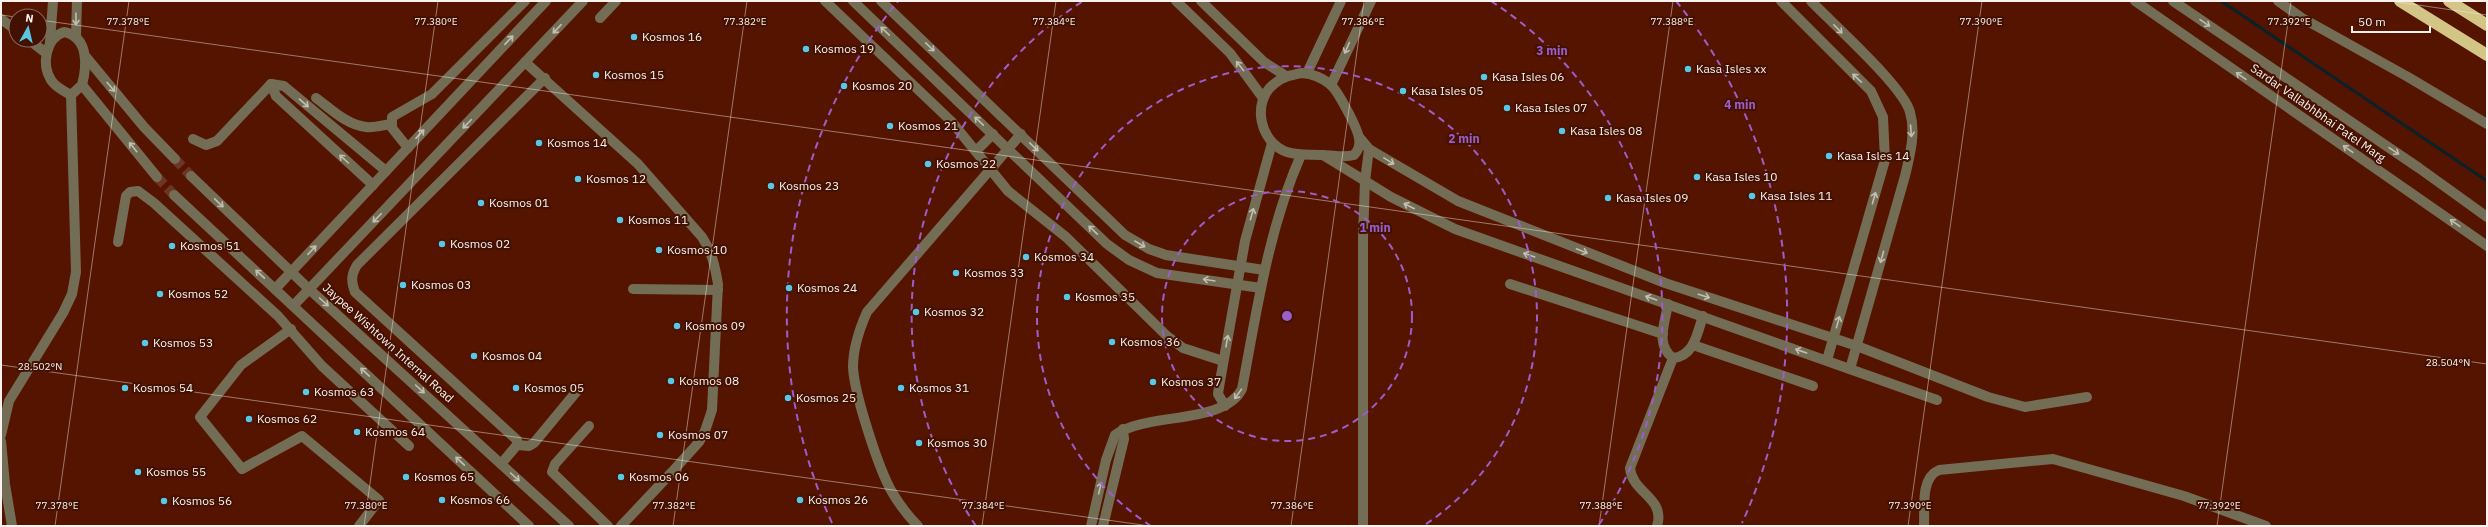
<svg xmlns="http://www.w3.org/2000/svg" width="2488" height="527" viewBox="0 0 2488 527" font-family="'IBM Plex Sans',sans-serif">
<rect width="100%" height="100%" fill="#541400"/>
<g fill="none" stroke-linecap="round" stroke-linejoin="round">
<!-- stream -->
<polyline stroke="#082229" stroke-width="3" points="2221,1 2487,181"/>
<!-- minor-tunnel -->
<g stroke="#6d3524" stroke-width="10" stroke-dasharray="10 5" stroke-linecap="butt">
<polyline points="175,159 191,176"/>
<polyline points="157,177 174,195"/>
</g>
<!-- minor -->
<g stroke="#726d54" stroke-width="10">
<polyline points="825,1 951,121 1008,191 1066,237 1167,336 1183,348 1223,361"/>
<polyline points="853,1 1107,244 1129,260 1157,273 1261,288"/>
<polyline points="881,1 1125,235 1149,249 1166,255 1264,270"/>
<polyline points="1176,1 1230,53 1263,98"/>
<polyline points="1201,1 1264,62 1286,76"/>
<polyline points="1781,1 1871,91 1883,117 1885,160 1827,360"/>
<path d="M 1811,1 C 1832,23 1903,86 1910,112 C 1916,133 1910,155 1905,176 L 1850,369"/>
<polyline points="2135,1 2487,246"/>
<polyline points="2173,1 2419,168 2487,217"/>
<polyline points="2278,1 2302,18 2408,77 2487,124"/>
<polyline points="600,18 616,1"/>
<polyline points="1,19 16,30"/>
<path d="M 64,32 C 89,37 87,66 82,85 L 71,95 C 64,91 55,87 51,80 C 41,64 46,38 64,32 Z"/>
<polyline points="76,37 77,1"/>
<polyline points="29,40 46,53"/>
<polyline points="50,42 53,1"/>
<polyline points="86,57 144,127 175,159"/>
<path d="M 525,62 L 638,164 L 702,237 C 712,252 715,266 718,284 L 712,410 L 705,431 L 699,442 L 672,472 L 621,526"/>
<path d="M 1302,73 C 1313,74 1321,77 1330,84 C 1338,91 1357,127 1359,138 C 1360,144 1359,150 1354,155 C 1344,158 1333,155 1323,155 C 1311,154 1299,156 1287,152 C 1260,143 1251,102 1274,84 C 1282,77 1291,75 1302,73 Z"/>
<polyline points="1307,73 1341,1"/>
<polyline points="271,84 284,86 386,171"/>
<polyline points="271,84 276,96 373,185"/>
<polyline points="82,85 157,177"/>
<polyline points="1331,85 1371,1"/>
<path d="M 316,98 C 331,109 347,125 366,127 C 374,128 384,125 391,124"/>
<polyline points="1359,137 1369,149 1458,201 1665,283 1857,346 1988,397 2025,407 2087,397"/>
<polyline points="193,139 206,145 217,141 271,84"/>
<polyline points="408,148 392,128 392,117 432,94 525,1"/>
<polyline points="976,151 993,134"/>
<polyline points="1323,155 1391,197 1455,229 1937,400"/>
<polyline points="191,176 309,289 569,526"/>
<polyline points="174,195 529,526"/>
<polyline points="118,242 126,196 130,192 138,191 154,203 278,316 322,366 409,446"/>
<polyline points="1510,284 1663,334"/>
<polyline points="276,288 546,1"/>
<polyline points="633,289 718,290"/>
<path d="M 1668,304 C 1665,323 1655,345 1673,358 C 1694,356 1697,334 1703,316"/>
<polyline points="294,305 583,1"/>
<polyline points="291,329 241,365 200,417 242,469 302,436 379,500 359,526"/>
<polyline points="1693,345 1813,386"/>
<polyline points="1225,406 1218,394 1219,387 1245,241 1272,143"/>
<polyline points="589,426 555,464 552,472 608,526"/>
<polyline points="1,435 9,401 63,313 72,294 76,272 71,95"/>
<polyline points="1,441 5,484 12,526"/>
<polyline points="517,445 529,446 534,443 577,391"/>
<path d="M 501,464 L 517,445 L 517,440 L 355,292 C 351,281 351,275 357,265 L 545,78"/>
<path d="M 918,526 C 908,516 899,504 892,492 C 879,470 854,393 853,367 C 853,348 859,330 867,312 L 1021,134"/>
<path d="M 1091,526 L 1106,460 L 1115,435 C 1146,412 1224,425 1242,389 C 1257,310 1268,230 1301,155"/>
<polyline points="1103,526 1124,439 1123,429"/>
<polyline points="1363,526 1363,237 1365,181 1369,149"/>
<path d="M 1657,526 C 1666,498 1632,493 1630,468 L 1673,358"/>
<path d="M 1924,526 C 1925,508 1920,478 1939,470 L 2053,459 L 2184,496 L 2266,526"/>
</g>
<!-- highway -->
<g stroke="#d2c585" stroke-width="12">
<polyline points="2400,1 2487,55"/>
<polyline points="2449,1 2487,25"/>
</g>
</g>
<!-- one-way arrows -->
<defs><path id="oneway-shaft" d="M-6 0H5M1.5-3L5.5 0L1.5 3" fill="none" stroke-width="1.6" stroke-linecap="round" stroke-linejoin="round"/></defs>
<g stroke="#c4bdb2">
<use href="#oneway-shaft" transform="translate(76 19) rotate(89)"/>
<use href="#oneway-shaft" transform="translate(2205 23) rotate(34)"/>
<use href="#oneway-shaft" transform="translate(557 29) rotate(133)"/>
<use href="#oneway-shaft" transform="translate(1838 29) rotate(45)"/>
<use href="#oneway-shaft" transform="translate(885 31) rotate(-136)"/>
<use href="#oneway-shaft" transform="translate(509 40) rotate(-47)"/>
<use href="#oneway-shaft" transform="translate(930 47) rotate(44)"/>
<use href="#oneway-shaft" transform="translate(1347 48) rotate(114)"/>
<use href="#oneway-shaft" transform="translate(1240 66) rotate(-128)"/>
<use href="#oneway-shaft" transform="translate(2241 76) rotate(-145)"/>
<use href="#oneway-shaft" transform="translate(1857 78) rotate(-137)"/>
<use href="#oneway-shaft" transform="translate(111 87) rotate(50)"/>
<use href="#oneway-shaft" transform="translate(304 103) rotate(41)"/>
<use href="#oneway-shaft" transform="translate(979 121) rotate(-136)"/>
<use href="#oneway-shaft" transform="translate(467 124) rotate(134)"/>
<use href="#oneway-shaft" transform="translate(1911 131) rotate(86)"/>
<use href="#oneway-shaft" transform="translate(420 134) rotate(-47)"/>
<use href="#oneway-shaft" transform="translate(133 147) rotate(-129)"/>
<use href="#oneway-shaft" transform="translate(1034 147) rotate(44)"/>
<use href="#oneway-shaft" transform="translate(2348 149) rotate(-145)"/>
<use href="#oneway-shaft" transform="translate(2394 151) rotate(34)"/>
<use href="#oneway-shaft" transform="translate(344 159) rotate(-138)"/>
<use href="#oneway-shaft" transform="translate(1389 161) rotate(31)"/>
<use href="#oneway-shaft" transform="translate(1874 198) rotate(-74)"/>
<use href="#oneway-shaft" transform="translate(219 203) rotate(44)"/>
<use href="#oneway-shaft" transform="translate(1409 206) rotate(-153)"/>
<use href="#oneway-shaft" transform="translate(1252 214) rotate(-74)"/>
<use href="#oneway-shaft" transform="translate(377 218) rotate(134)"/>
<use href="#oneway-shaft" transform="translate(2455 223) rotate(-145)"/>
<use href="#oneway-shaft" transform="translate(1093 230) rotate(-136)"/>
<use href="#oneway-shaft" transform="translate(1140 244) rotate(30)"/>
<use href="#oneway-shaft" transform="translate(312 250) rotate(-47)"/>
<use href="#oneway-shaft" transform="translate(1582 251) rotate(22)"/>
<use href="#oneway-shaft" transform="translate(1529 255) rotate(-161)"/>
<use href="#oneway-shaft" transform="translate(1882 257) rotate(106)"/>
<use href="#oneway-shaft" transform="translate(260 274) rotate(-137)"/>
<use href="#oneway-shaft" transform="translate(1209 280) rotate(-171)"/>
<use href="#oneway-shaft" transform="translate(1704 296) rotate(18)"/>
<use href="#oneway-shaft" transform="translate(1651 298) rotate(-161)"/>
<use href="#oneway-shaft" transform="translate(324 302) rotate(42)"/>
<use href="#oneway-shaft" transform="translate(1838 322) rotate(-74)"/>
<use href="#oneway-shaft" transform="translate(1227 341) rotate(-80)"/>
<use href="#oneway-shaft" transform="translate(1801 351) rotate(-161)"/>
<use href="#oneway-shaft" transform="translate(365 372) rotate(-137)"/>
<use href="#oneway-shaft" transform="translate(420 389) rotate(42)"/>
<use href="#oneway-shaft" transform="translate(1238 394) rotate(126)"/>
<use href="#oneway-shaft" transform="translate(460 461) rotate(-137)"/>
<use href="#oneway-shaft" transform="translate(515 477) rotate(42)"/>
<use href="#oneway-shaft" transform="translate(1100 488) rotate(-77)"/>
</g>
<!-- ticks -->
<path fill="none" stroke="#fbf2f0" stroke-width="1" stroke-opacity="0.45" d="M 2390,1 L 2487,15M 1,15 L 16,17M 40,20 L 2487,364M 1,365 L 1150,526M 55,526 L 129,1M 364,526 L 438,1M 673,526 L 747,1M 982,526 L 1056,1M 1291,526 L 1364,1M 1599,526 L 1673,1M 1908,526 L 1982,1M 2217,526 L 2291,1"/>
<!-- distance rings -->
<g fill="none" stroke="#9b5ecb" stroke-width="2" stroke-dasharray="7 5">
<circle cx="1287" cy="316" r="125"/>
<path d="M1151 526A250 250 0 1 1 1423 526"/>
<path d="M976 526A375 375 0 0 1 1083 1M1491 1A375 375 0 0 1 1598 526"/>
<path d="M832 523A500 500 0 0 1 898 1M1676 1A500 500 0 0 1 1742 523"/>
</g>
<!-- markers -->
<g fill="#5ac8e5" stroke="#421102" stroke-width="1.5">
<circle cx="634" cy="37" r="4"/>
<circle cx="806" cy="49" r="4"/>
<circle cx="1688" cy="69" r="4"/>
<circle cx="596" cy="75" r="4"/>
<circle cx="1484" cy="77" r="4"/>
<circle cx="844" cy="86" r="4"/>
<circle cx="1403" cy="91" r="4"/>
<circle cx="1507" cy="108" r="4"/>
<circle cx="890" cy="126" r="4"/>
<circle cx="1562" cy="131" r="4"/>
<circle cx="539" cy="143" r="4"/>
<circle cx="1829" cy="156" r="4"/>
<circle cx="928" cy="164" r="4"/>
<circle cx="1697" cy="177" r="4"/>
<circle cx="578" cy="179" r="4"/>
<circle cx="771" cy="186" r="4"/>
<circle cx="1752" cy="196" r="4"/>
<circle cx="1608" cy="198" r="4"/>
<circle cx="481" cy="203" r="4"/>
<circle cx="620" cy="220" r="4"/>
<circle cx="442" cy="244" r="4"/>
<circle cx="172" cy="246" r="4"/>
<circle cx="659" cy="250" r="4"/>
<circle cx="1026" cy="257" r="4"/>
<circle cx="956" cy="273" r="4"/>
<circle cx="403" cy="285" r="4"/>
<circle cx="789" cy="288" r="4"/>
<circle cx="160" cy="294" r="4"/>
<circle cx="1067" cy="297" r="4"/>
<circle cx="916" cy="312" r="4"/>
<circle cx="677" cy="326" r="4"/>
<circle cx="1112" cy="342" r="4"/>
<circle cx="145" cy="343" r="4"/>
<circle cx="474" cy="356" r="4"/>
<circle cx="671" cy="381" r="4"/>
<circle cx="1153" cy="382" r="4"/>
<circle cx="125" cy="388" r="4"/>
<circle cx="516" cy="388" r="4"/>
<circle cx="901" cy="388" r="4"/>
<circle cx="306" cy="392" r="4"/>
<circle cx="788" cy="398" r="4"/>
<circle cx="249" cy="419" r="4"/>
<circle cx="357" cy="432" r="4"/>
<circle cx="660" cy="435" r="4"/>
<circle cx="919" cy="443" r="4"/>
<circle cx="138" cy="472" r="4"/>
<circle cx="406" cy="477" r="4"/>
<circle cx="621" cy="477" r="4"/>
<circle cx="442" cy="500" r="4"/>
<circle cx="800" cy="500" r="4"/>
<circle cx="164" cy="501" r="4"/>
</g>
<g text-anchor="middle" stroke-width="4" stroke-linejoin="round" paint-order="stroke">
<!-- poi labels -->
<g font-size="12" fill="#fbf2f0" stroke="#421102" text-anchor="start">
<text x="642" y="41">Kosmos 16</text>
<text x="814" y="53">Kosmos 19</text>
<text x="1696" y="73">Kasa Isles xx</text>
<text x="604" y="79">Kosmos 15</text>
<text x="1492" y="81">Kasa Isles 06</text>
<text x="852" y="90">Kosmos 20</text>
<text x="1411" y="95">Kasa Isles 05</text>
<text x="1515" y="112">Kasa Isles 07</text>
<text x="898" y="130">Kosmos 21</text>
<text x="1570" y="135">Kasa Isles 08</text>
<text x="547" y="147">Kosmos 14</text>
<text x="1837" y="160">Kasa Isles 14</text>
<text x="936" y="168">Kosmos 22</text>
<text x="1705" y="181">Kasa Isles 10</text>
<text x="586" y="183">Kosmos 12</text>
<text x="779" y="190">Kosmos 23</text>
<text x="1760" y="200">Kasa Isles 11</text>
<text x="1616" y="202">Kasa Isles 09</text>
<text x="489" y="207">Kosmos 01</text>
<text x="628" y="224">Kosmos 11</text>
<text x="450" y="248">Kosmos 02</text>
<text x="180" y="250">Kosmos 51</text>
<text x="667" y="254">Kosmos 10</text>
<text x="1034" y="261">Kosmos 34</text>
<text x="964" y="277">Kosmos 33</text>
<text x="411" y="289">Kosmos 03</text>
<text x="797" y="292">Kosmos 24</text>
<text x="168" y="298">Kosmos 52</text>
<text x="1075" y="301">Kosmos 35</text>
<text x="924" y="316">Kosmos 32</text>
<text x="685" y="330">Kosmos 09</text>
<text x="1120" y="346">Kosmos 36</text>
<text x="153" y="347">Kosmos 53</text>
<text x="482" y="360">Kosmos 04</text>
<text x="679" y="385">Kosmos 08</text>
<text x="1161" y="386">Kosmos 37</text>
<text x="133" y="392">Kosmos 54</text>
<text x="524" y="392">Kosmos 05</text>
<text x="909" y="392">Kosmos 31</text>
<text x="314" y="396">Kosmos 63</text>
<text x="796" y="402">Kosmos 25</text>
<text x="257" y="423">Kosmos 62</text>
<text x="365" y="436">Kosmos 64</text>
<text x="668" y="439">Kosmos 07</text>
<text x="927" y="447">Kosmos 30</text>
<text x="146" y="476">Kosmos 55</text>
<text x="414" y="481">Kosmos 65</text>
<text x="629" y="481">Kosmos 06</text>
<text x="450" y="504">Kosmos 66</text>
<text x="808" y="504">Kosmos 26</text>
<text x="172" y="505">Kosmos 56</text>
</g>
<!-- street labels -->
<g font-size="12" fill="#fbf2f0" stroke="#421102">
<text transform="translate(2318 113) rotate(35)" y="4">Sardar Vallabhbhai Patel Marg</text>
<text transform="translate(388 343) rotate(42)" y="4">Jaypee Wishtown Internal Road</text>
</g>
</g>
<g font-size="10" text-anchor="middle" fill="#fbf2f0" stroke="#421102" stroke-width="4" stroke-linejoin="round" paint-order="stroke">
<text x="128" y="25">77.378°E</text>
<text x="436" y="25">77.380°E</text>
<text x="745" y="25">77.382°E</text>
<text x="1054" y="25">77.384°E</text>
<text x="1363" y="25">77.386°E</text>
<text x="1672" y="25">77.388°E</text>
<text x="1981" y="25">77.390°E</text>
<text x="2289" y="25">77.392°E</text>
<text x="2448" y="366">28.504°N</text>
<text x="40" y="370">28.502°N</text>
<text x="57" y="509">77.378°E</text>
<text x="366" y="509">77.380°E</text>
<text x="674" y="509">77.382°E</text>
<text x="983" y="509">77.384°E</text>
<text x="1292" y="509">77.386°E</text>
<text x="1601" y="509">77.388°E</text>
<text x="1910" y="509">77.390°E</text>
<text x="2219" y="509">77.392°E</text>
</g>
<circle cx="1287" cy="316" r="6" fill="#9b5ecb" stroke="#421102" stroke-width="2"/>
<g font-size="12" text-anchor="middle" font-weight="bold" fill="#9b5ecb" stroke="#421102" stroke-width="4" stroke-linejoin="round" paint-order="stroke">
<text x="1552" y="55">3 min</text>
<text x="1740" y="109">4 min</text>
<text x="1464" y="143">2 min</text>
<text x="1375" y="232">1 min</text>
</g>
<!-- border -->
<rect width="2488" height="527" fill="none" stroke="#fbf2f0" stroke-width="4"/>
<!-- north arrow -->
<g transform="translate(28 28) rotate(8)"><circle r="19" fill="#421102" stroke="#8c6b61"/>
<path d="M0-3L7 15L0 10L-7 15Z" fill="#5ac8e5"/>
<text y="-6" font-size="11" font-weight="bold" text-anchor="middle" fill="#fbf2f0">N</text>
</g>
<!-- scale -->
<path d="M2352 26v6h78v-6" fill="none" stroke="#fbf2f0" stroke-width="2"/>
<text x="2358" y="26" font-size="12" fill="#fbf2f0" stroke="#421102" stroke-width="3" paint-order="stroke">50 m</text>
</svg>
